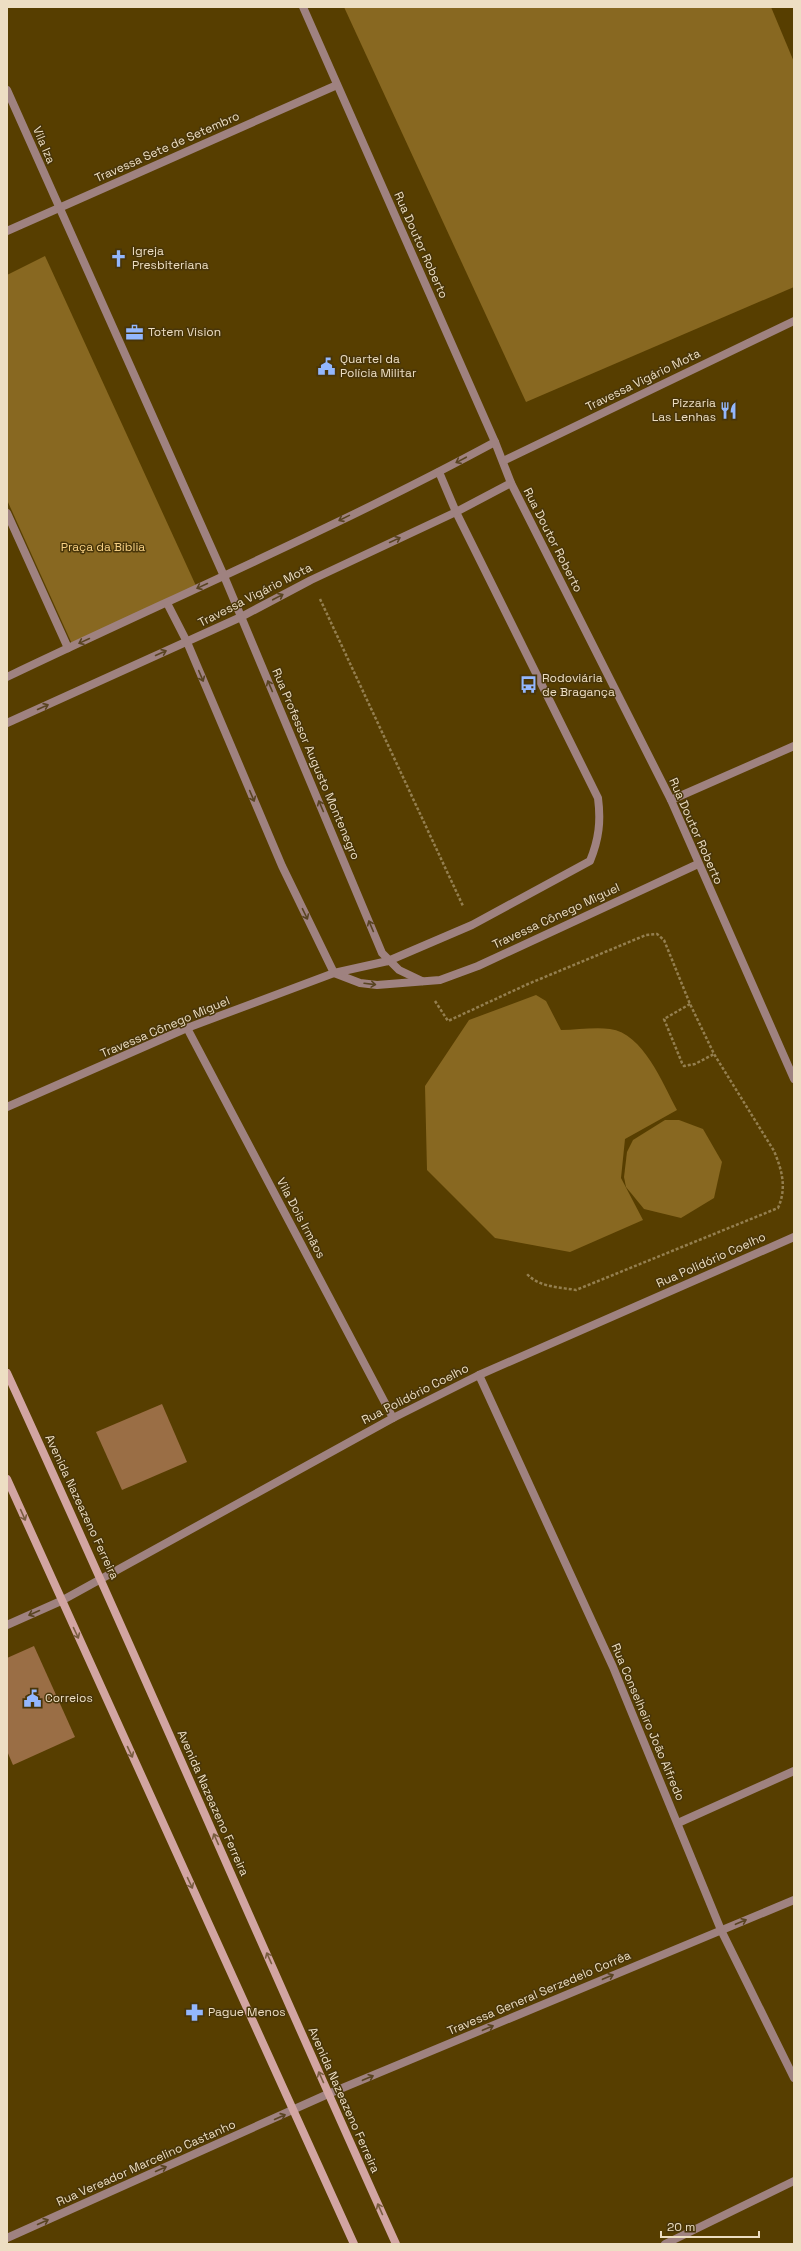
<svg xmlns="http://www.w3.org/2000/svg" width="801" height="2251" viewBox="0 0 801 2251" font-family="'Space Grotesk',sans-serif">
<rect width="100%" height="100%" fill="#573e00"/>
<!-- green -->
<g fill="#886821">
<polygon points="344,7 771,7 794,62 794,287 526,402"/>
<polygon points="45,256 197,588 72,644 7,500 7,275"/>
<path d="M 536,995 L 546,1001 L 561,1030 C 577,1030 594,1027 610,1029 C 643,1033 663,1084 677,1110 L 625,1139 L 621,1178 L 643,1220 L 570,1252 L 495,1238 L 427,1170 L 425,1086 L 469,1020 Z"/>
<polygon points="665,1120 679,1120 703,1129 722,1162 714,1198 681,1218 644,1209 626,1187 624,1177 627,1152 633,1140"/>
</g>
<!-- building -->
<g fill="#9a6e45">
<polygon points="162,1404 187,1462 122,1490 96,1432"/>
<polygon points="34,1646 75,1737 13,1765 7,1751 7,1658"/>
</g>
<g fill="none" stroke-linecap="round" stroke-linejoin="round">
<!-- path -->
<g stroke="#947f4f" stroke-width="2.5" stroke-dasharray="3 2" stroke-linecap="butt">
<polyline points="320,599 463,906"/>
<path d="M 435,1001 L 448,1021 L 528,984 L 646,935 L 657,934 L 664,940 L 690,1004 L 714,1054 L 774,1151 C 782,1170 787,1188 778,1208 L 576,1290 C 558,1287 538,1287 526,1273"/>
<polyline points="690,1004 664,1019 682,1063 684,1066 695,1064 714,1054"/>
</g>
<!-- service -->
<path stroke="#9f8280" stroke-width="8" d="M 388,961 L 472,925 L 590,861 C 599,839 601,821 598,798 L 456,512 L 439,472"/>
<!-- minor -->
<g stroke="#9f8280" stroke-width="8">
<polyline points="303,7 495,442 511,483 671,800 794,1079"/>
<polyline points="7,90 224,576 382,953 399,970 422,981"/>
<polyline points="7,231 337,85"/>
<polyline points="503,461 794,321"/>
<polyline points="7,513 68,648"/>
<polyline points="167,603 187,642 282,866 334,973 360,983 377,985 440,980 478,966 698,864"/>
<path d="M 7,677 C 170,599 336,528 495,442"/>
<polyline points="7,723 241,617 311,580 456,512 511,483"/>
<polyline points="671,800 794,746"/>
<polyline points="187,1028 393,1418"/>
<polyline points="7,1107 187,1028 334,973 388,961"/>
<polyline points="479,1375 613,1667 721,1930 794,2078"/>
<polyline points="7,1625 61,1601"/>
<polyline points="678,1823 794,1771"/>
<polyline points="7,2238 328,2094 794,1900"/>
<polyline points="665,2244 794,2181"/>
</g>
<!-- tertiary -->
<polyline stroke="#9f8280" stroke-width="8" points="61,1601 393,1418 479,1375 794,1237"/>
<!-- secondary -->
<g stroke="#d2a5a2" stroke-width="8">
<path d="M 7,1373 C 140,1662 265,1955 396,2244"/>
<polyline points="7,1479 354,2244"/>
</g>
</g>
<!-- one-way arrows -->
<defs><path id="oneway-shaft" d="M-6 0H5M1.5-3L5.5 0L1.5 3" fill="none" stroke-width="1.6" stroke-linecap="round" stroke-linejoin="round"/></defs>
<g stroke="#594421">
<use href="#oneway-shaft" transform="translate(461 460) rotate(152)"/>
<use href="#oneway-shaft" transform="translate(344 518) rotate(154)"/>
<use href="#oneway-shaft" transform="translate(395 540) rotate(-25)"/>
<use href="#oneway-shaft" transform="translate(202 586) rotate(155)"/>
<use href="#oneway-shaft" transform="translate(278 597) rotate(-28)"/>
<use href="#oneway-shaft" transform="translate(84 641) rotate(155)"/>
<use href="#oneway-shaft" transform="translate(161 653) rotate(-24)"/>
<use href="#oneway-shaft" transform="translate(201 676) rotate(67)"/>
<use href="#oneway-shaft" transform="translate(270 686) rotate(-113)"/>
<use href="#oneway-shaft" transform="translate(43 707) rotate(-24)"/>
<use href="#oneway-shaft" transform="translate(252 796) rotate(67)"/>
<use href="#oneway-shaft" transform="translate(321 806) rotate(-113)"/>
<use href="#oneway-shaft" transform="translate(305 914) rotate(64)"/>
<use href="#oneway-shaft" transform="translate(371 926) rotate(-113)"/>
<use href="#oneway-shaft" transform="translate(370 984) rotate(7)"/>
<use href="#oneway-shaft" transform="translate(34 1613) rotate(156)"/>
<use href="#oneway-shaft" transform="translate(741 1922) rotate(-23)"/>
<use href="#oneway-shaft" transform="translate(608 1977) rotate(-23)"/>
<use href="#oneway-shaft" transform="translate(488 2028) rotate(-23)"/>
<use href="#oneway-shaft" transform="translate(368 2078) rotate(-23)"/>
<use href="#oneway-shaft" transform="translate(280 2117) rotate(-24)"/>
<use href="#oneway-shaft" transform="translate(161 2169) rotate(-24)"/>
<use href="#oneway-shaft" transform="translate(43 2222) rotate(-24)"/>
</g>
<g stroke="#785c3f">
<use href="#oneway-shaft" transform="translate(23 1515) rotate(66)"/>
<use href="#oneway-shaft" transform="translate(76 1633) rotate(65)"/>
<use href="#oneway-shaft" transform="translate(130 1752) rotate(65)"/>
<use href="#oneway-shaft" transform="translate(216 1839) rotate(-114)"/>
<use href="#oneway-shaft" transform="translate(190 1883) rotate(65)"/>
<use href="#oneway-shaft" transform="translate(269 1958) rotate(-114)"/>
<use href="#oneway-shaft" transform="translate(321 2077) rotate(-114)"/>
<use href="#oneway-shaft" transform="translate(380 2209) rotate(-114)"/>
</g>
<!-- icons -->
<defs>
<symbol id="church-bare" viewBox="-9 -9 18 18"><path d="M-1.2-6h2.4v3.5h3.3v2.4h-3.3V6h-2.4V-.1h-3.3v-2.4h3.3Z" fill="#93b7fd" stroke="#483509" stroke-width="2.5" paint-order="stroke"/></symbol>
<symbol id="office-bare" viewBox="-9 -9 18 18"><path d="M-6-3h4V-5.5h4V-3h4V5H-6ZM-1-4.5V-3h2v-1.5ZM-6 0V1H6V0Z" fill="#93b7fd" stroke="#483509" stroke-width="2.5" paint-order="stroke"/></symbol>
<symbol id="civic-bare" viewBox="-9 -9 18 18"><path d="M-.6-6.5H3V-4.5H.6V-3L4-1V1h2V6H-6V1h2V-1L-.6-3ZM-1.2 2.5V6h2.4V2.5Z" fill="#93b7fd" stroke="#483509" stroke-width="2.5" paint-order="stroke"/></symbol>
<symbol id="restaurant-bare" viewBox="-9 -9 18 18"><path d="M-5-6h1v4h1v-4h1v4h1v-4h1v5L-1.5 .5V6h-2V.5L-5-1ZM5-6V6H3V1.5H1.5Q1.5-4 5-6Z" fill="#93b7fd" stroke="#483509" stroke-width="2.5" paint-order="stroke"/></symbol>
<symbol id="bus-bare" viewBox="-9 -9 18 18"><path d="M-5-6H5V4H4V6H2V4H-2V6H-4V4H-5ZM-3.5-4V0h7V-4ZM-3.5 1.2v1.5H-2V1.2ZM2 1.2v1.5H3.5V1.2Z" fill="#93b7fd" stroke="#483509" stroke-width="2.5" paint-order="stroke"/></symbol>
<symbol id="pharmacy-bare" viewBox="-9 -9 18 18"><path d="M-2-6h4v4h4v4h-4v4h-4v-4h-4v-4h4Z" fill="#93b7fd" stroke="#483509" stroke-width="2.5" paint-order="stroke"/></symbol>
</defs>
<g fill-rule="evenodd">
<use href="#church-bare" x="106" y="246" width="25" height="25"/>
<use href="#office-bare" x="122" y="320" width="25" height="25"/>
<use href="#civic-bare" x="314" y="354" width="25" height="25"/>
<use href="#restaurant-bare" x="716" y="398" width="25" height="25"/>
<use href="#bus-bare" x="516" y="672" width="25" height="25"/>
<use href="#civic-bare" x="20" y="1686" width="25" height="25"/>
<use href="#pharmacy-bare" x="182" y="2000" width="25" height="25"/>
</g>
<g text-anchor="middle" stroke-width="3" stroke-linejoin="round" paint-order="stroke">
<!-- street labels -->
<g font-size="12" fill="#eddec3" stroke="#483509">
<text transform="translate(44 145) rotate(67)" y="4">Vila Iza</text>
<text transform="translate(167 147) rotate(-24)" y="4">Travessa Sete de Setembro</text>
<text transform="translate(421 245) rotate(66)" y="4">Rua Doutor Roberto</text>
<text transform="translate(643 380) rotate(-26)" y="4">Travessa Vigário Mota</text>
<text transform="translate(553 540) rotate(63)" y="4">Rua Doutor Roberto</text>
<text transform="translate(255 595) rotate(-27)" y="4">Travessa Vigário Mota</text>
<text transform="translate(316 764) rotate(67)" y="4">Rua Professor Augusto Montenegro</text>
<text transform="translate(696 831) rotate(66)" y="4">Rua Doutor Roberto</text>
<text transform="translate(556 916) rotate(-25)" y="4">Travessa Cônego Miguel</text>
<text transform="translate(165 1027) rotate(-23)" y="4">Travessa Cônego Miguel</text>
<text transform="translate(301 1218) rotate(62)" y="4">Vila Dois Irmãos</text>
<text transform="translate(711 1260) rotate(-24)" y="4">Rua Polidório Coelho</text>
<text transform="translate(415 1394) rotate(-27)" y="4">Rua Polidório Coelho</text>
<text transform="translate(82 1507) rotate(65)" y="4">Avenida Nazeazeno Ferreira</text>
<text transform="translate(648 1722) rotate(67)" y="4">Rua Conselheiro João Alfredo</text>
<text transform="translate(213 1803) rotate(66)" y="4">Avenida Nazeazeno Ferreira</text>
<text transform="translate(539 1993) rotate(-23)" y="4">Travessa General Serzedelo Corrêa</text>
<text transform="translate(344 2100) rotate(66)" y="4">Avenida Nazeazeno Ferreira</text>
<text transform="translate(146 2163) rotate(-24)" y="4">Rua Vereador Marcelino Castanho</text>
</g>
<!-- poi labels -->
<g font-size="12" fill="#eddec3" stroke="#483509" text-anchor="start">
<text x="132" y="255">Igreja<tspan x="132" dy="14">Presbiteriana</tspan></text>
<text x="148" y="336">Totem Vision</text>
<text x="340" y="363">Quartel da<tspan x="340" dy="14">Polícia Militar</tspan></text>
<text x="716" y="407" text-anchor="end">Pizzaria<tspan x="716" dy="14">Las Lenhas</tspan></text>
<text x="542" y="682">Rodoviária<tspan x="542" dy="14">de Bragança</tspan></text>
<text x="45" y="1702">Correios</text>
<text x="208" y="2016">Pague Menos</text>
</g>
<!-- park labels -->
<g font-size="12" fill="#f8d184" stroke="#483509">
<text x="103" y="551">Praça da Bíblia</text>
</g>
</g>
<!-- border -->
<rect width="801" height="2251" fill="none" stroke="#eddec3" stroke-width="16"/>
<!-- scale -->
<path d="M661 2231v6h98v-6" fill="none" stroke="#eddec3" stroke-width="2"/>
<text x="667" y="2231" font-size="12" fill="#eddec3" stroke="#483509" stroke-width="3" paint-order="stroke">20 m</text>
</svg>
